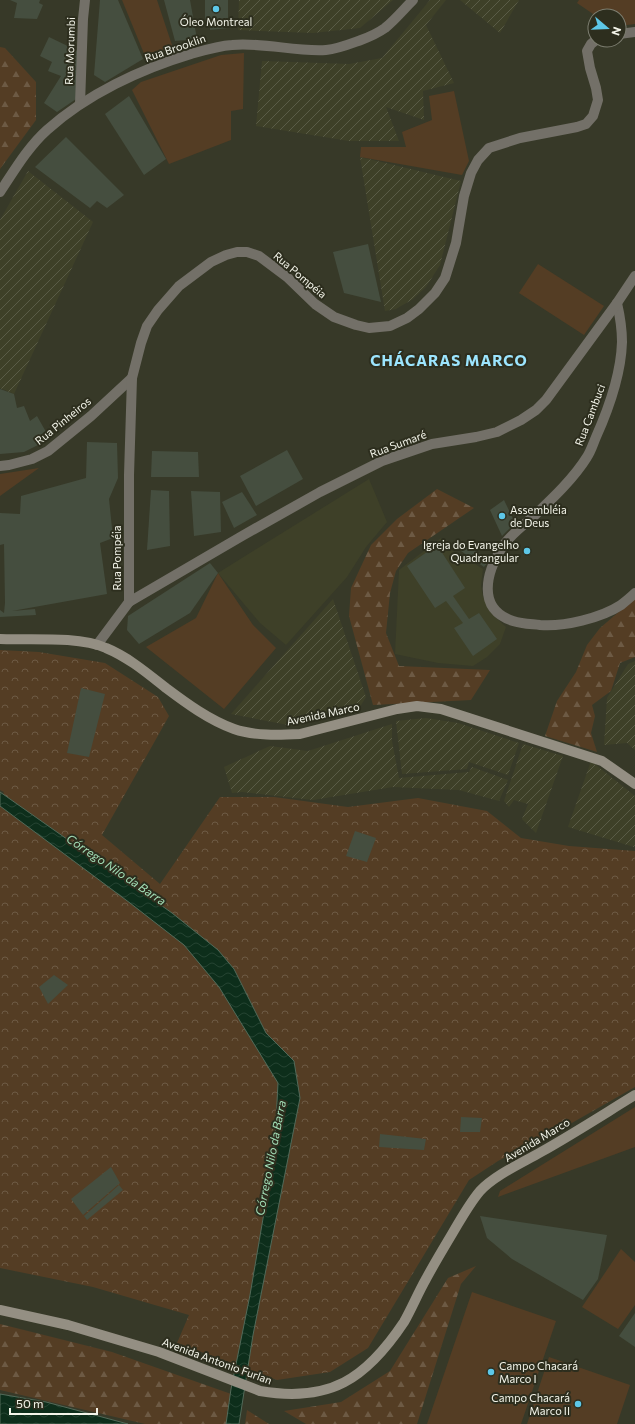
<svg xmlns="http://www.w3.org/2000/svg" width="635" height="1424" viewBox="0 0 635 1424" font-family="Commissioner,sans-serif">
<defs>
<pattern id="industrial-furrows" width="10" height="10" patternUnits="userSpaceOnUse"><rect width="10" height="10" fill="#3e4028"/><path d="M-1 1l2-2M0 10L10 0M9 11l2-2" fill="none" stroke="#5a5c47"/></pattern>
<pattern id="forest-firs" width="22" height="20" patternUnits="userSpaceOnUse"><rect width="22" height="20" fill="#543d24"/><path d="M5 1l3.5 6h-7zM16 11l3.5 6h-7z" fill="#6d5a44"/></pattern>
<pattern id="park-crowns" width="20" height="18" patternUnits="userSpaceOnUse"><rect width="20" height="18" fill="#543d24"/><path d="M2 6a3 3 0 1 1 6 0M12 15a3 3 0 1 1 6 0" fill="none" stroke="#6d5a44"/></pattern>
<pattern id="water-waves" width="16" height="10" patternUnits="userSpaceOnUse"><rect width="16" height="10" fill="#0d2e1b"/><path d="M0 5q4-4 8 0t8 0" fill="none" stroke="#254331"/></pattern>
</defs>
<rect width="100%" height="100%" fill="#373928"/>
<!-- built -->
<g fill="#3e4028">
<polygon points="369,479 387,522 366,547 347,577 286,645 260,623 218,573"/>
<polygon points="441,538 448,548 483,569 481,586 483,597 492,614 506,627 500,644 487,657 473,666 438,663 395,654 399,570"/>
</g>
<!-- industrial -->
<g fill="url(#industrial-furrows)">
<polygon points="239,0 393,0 360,28 313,33 238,30"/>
<polygon points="430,0 446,0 426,25 454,83 423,91 424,120 386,107 399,141 349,141 256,126 262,61 349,64 382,58"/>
<polygon points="460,0 519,0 500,33"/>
<polygon points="360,157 461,181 440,265 426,287 413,299 396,309 385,311"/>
<polygon points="28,171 93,222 14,394 0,388 0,220"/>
<polygon points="333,599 366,697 358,710 293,726 231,714"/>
<polygon points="635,661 635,750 627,743 604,745 607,698 628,664"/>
<polygon points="426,718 458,723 519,743 508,775 469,762 467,769 402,774 396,721"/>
<polygon points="392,724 392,741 399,778 469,772 472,767 508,780 499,801 459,790 393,787 313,800 242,792 232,793 224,767 270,746 308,751"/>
<polygon points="523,744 563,756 536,833 522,819 528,804 514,800 509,807 504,801"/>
<polygon points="591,761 635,796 635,845 634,847 568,827"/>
</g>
<!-- grass -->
<g fill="#543d24">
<polygon points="122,0 157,0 173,48 145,56"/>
<polygon points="579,0 635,0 635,24 619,26 619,16 596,16 577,3"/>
<polygon points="244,53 243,109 231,111 231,140 169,164 132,90 141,82 221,55"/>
<polygon points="454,91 469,161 462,175 360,157 361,147 406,147 402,132 432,120 429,96"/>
<polygon points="538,264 604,306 584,335 519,293"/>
<polygon points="39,468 0,496 0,474"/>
<polygon points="218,573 253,625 276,648 224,709 146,647 196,618"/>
<polygon points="635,1107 635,1147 498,1197 500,1191"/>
<polygon points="621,1249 635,1262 635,1305 618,1329 582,1307"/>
<polygon points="472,1292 556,1321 521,1424 427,1424"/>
<polygon points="549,1357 630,1385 617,1424 527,1424"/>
</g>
<!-- forest -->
<g fill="url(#forest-firs)">
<polygon points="0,47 5,48 36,82 36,120 0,169"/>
<polygon points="437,489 474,508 408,553 396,571 390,593 386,633 399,666 490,670 471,700 373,705 349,616 351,588 371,545 397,519"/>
<polygon points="635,598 635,657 620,663 611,691 592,705 595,716 591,733 597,752 545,736 557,701 576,672 587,645 600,628"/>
<polygon points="476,1266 461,1284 417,1424 306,1424 284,1411 341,1402 390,1371 448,1278"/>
<polygon points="0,1324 112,1352 234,1395 226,1424 145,1424 0,1390"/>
<polygon points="247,1410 269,1424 245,1424"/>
</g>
<!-- park -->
<polygon fill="url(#park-crowns)" points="0,650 39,652 105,663 158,697 169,716 102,835 160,884 220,797 274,797 348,807 418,798 487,811 521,838 569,846 635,851 635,1087 570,1124 498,1161 469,1180 368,1348 330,1372 277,1380 177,1343 189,1315 93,1287 0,1268 0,802 4,792 0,790"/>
<!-- water -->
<g fill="url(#water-waves)" stroke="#526a59">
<polygon points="0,792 172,913 218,950 234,969 266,1033 294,1061 300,1098 253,1335 239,1424 226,1424 231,1389 250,1295 267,1195 275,1141 278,1083 219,987 184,945 130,903 0,806"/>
<polygon points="0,1394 46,1402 128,1424 0,1424"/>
</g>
<!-- building -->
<g fill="#454e3f">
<polygon points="10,0 40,0 39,3 43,5 37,19 14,18 17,3"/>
<polygon points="100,0 118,0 143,59 105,82 94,75"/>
<polygon points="164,0 190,0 197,39 175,41"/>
<polygon points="205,0 228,0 228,28 210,30 210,19 205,20"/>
<polygon points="49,37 78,51 76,99 57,112 44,103 61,76 48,71 52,62 40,56"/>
<polygon points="129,96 166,159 144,175 105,114"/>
<polygon points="66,137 124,195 107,208 97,201 90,208 35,167"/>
<polygon points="368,244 381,302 344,293 333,252"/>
<polygon points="0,389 14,394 17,408 24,406 30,421 37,416 50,439 24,452 0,454"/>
<polygon points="87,442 117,443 118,478 109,499 113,538 100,543 107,594 12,611 35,609 36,615 0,617 0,610 4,613 5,603 4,544 0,545 0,513 20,514 21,496 86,478"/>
<polygon points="287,450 303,479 256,506 240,476"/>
<polygon points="152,451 198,452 199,477 151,477"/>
<polygon points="151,490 169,491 170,546 147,550"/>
<polygon points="191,491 220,492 221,532 194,536"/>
<polygon points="242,492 257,515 234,528 222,502"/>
<polygon points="504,500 515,523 502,536 490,510"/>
<polygon points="466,543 489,561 484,567 461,551"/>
<polygon points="437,545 465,588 453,596 469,619 479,613 497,639 473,656 454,628 463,623 446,601 435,608 407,566"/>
<polygon points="210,563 218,573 190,613 139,644 127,630 128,616"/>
<polygon points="81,688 105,694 89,757 67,753"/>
<polygon points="355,831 376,838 367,862 346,856"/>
<polygon points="54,975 68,985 48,1004 39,987"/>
<polygon points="461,1117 482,1118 480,1132 460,1132"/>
<polygon points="380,1134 426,1139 424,1150 379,1147"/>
<polygon points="111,1167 120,1183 83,1215 71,1199"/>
<polygon points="119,1185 123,1190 87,1220 84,1216"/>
<polygon points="480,1216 607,1235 598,1279 583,1300 512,1259 487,1238"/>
<polygon points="635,1313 635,1347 619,1336"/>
</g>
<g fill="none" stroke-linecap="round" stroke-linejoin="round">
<!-- street -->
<g stroke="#737068" stroke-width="10">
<polyline points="619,34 635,32"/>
<polyline points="80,104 83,19 85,0"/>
<path d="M 0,192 C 14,171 28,147 47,130 C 87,94 141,69 191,54 C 205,50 218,46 232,45 C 264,42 295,52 326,50 C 338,49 350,44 361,40 C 369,37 378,33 385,28 C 395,20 404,9 413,0"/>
<path d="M 617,303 C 620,316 622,328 622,342 C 621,374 609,408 596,437 C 593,444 591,451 587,457 C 574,478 553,498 535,515 C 524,525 511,534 503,546 C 486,572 476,609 513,621 C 522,624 532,624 540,625 C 564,627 601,618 621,605 C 626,601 631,597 635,593"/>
<polyline points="0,466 9,465 32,459 48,451 91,416 132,378"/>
<polyline points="129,602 242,536 320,492 382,461 432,444 476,437 497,432 521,420 536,410 546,400 617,303 635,276"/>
<polyline points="97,645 129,602 129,475 132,378 141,343 147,326 158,310 179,286 211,262 226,255 237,252 247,252 259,256 287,277 315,304 334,317 356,325 369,328 390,326 407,318 419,309 435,293 445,278 456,243 464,196 471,173 478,160 489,148 520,138 577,127 586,124 593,116 598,100 596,88 590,68 587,51 591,44 596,40"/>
</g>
<!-- secondary -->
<g stroke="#948f83" stroke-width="10">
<path d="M 0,639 C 30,640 79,636 106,648 C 128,657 147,673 166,688 C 186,703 209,720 234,729 C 254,736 279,735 300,734 L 397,709 L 417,706 L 441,709 L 602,761 L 635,784"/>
<path d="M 0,1310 L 68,1325 L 159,1352 L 260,1391 C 330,1403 366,1379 404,1322 C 412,1308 418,1293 426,1279 C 434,1264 443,1249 452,1234 C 461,1219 469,1204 480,1191 C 495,1175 522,1163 541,1152 C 573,1134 604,1114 635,1095"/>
</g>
</g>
<!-- markers -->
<g fill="#5dc7e8" stroke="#2d2e1e" stroke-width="1.5">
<circle cx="216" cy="9" r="4"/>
<circle cx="502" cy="516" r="4"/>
<circle cx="527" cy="551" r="4"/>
<circle cx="491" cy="1372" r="4"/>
<circle cx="578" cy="1404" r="4"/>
</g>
<g text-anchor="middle" stroke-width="4" stroke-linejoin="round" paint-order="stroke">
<!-- poi labels -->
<g font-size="11" fill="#f4f5ea" stroke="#2d2e1e" text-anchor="start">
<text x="216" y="26" text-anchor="middle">Óleo Montreal</text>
<text x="510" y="514">Assembléia<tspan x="510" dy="13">de Deus</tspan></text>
<text x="519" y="549" text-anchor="end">Igreja do Evangelho<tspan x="519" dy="13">Quadrangular</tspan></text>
<text x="499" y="1370">Campo Chacará<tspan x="499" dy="13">Marco I</tspan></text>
<text x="570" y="1402" text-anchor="end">Campo Chacará<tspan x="570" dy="13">Marco II</tspan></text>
</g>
<!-- street labels -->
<g font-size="11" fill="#f4f5ea" stroke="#2d2e1e">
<text transform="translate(175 48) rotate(-19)" y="4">Rua Brooklin</text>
<text transform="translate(70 51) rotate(-88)" y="4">Rua Morumbi</text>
<text transform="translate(300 275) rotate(40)" y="4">Rua Pompéia</text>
<text transform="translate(590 415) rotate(-69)" y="4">Rua Cambuci</text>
<text transform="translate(63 421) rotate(-39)" y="4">Rua Pinheiros</text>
<text transform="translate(398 444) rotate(-20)" y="4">Rua Sumaré</text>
<text transform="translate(117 558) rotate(-90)" y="4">Rua Pompéia</text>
<text transform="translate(323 714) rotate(-12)" y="4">Avenida Marco</text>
<text transform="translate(537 1140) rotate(-31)" y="4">Avenida Marco</text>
<text transform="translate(217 1361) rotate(20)" y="4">Avenida Antonio Furlan</text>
</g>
<!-- water labels -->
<g font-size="12" font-style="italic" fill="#a2deb6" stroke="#2d2e1e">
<text transform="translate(116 870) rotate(34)" y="4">Córrego Nilo da Barra</text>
<text transform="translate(271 1158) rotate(-79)" y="4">Córrego Nilo da Barra</text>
</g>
<!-- district labels -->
<g font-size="15" font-weight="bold" letter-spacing="1" fill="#9ce5fe" stroke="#2d2e1e">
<text x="449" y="366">CHÁCARAS MARCO</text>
</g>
</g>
<!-- north arrow -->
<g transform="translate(607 28) rotate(109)"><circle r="19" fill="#2d2e1e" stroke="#7d7e70"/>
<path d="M0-3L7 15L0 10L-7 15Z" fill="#5dc7e8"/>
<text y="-6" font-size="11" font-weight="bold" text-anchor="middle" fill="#f4f5ea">N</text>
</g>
<!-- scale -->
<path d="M10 1408v6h87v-6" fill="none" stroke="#f4f5ea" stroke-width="2"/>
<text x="16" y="1408" font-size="12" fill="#f4f5ea" stroke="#2d2e1e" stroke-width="3" paint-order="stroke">50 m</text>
</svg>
